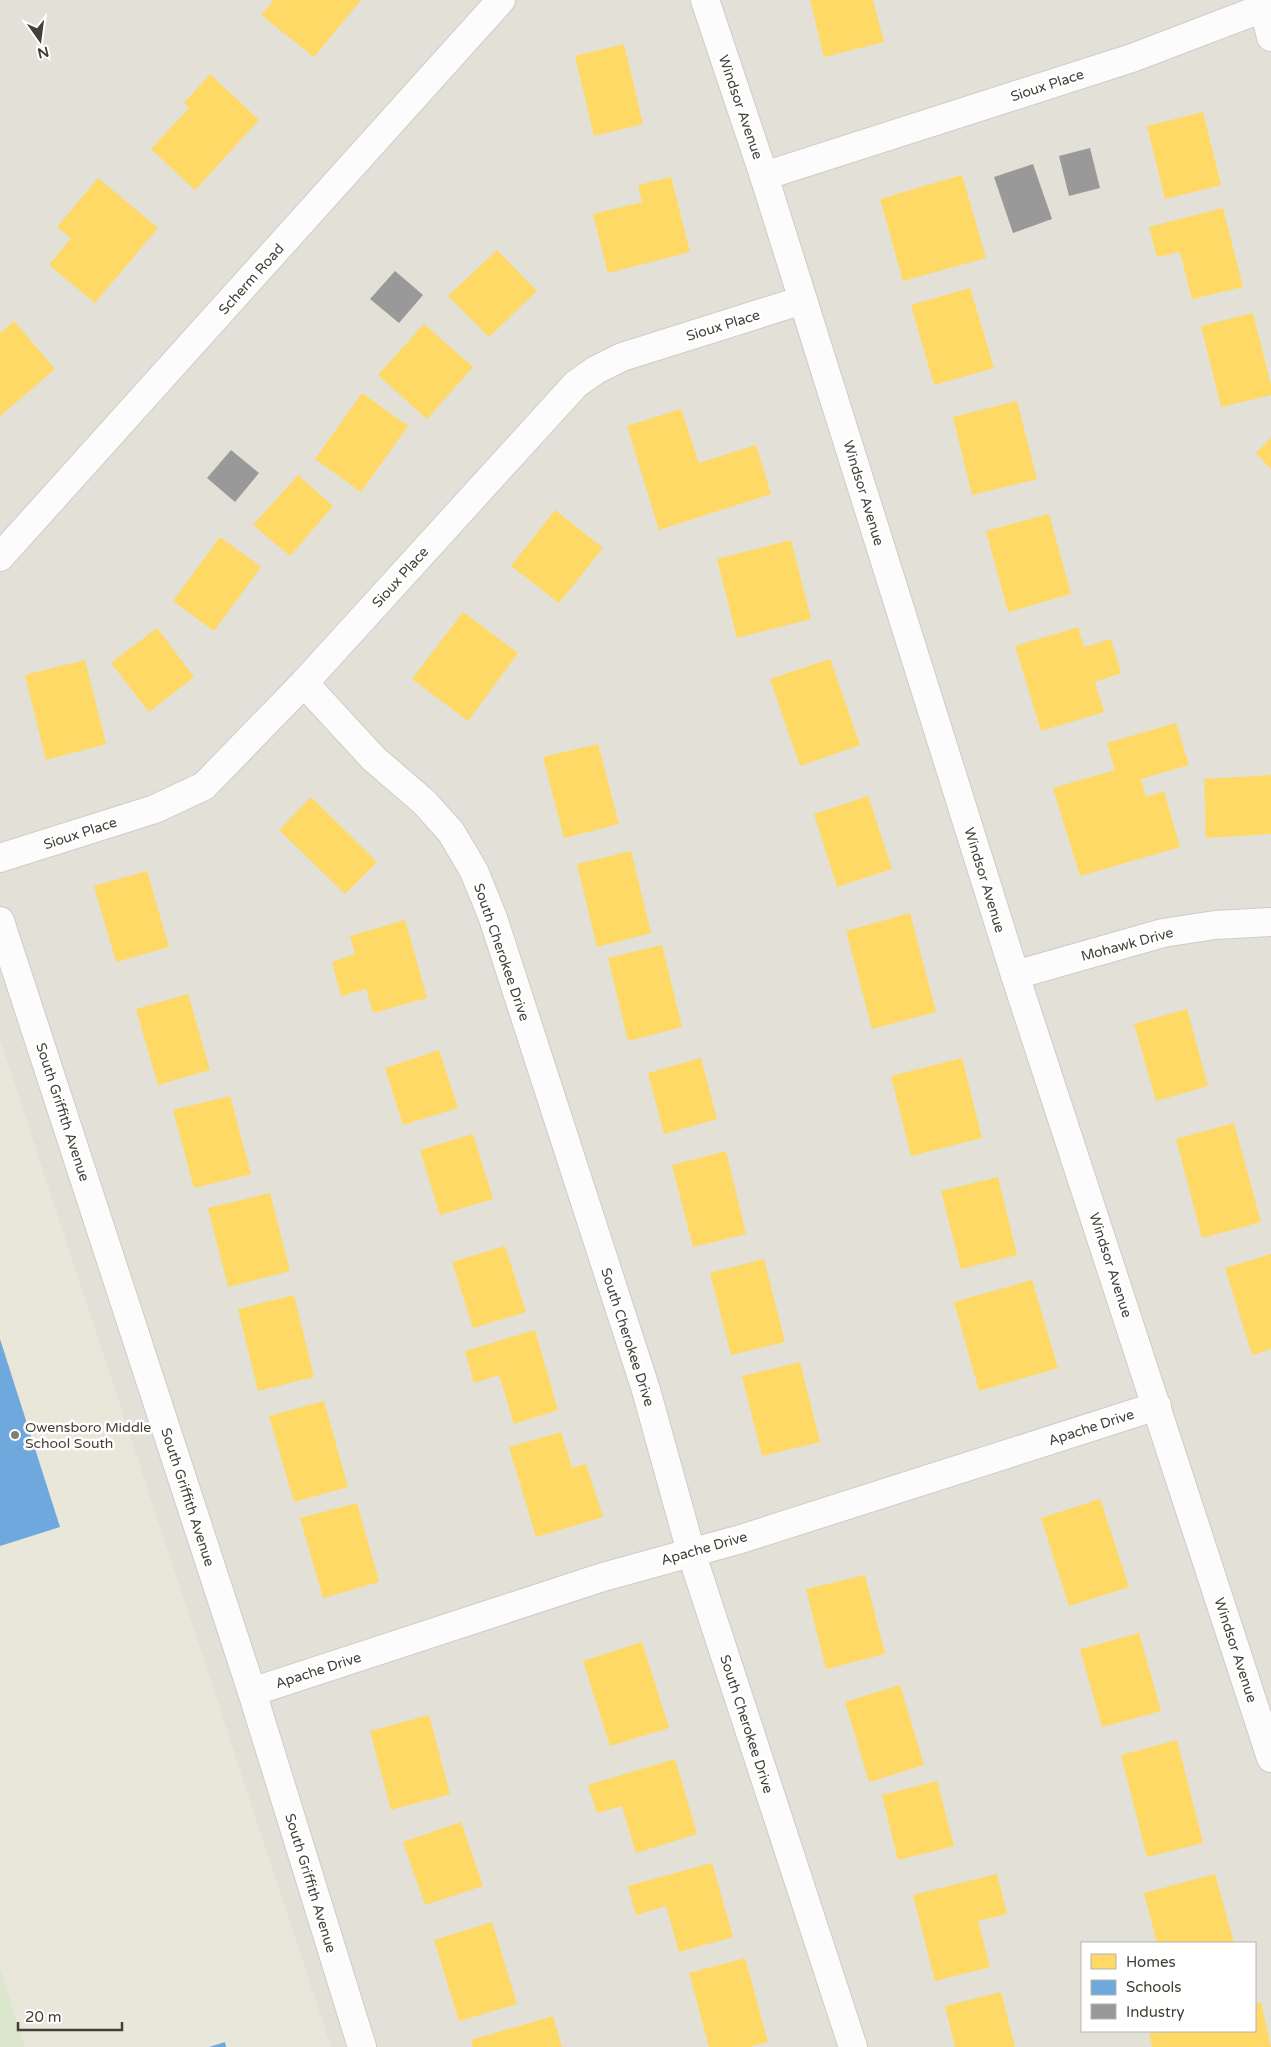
<svg xmlns="http://www.w3.org/2000/svg" width="1271" height="2047" viewBox="0 0 1271 2047" font-family="'Varela Round',sans-serif">
<rect width="100%" height="100%" fill="#efeeea"/>
<!-- residential -->
<path fill="#e3e0d8" fill-rule="evenodd" d="M 0,0 L 1271,0 L 1271,2047 L 0,2047 ZM 1082,1943 L 1255,1943 L 1255,2031 L 1082,2031 Z"/>
<!-- education -->
<polygon fill="#e9e6da" points="0,1040 331,2047 0,2047"/>
<!-- green -->
<polygon fill="#dae7cc" points="0,1969 25,2047 0,2047"/>
<!-- homes -->
<g fill="#ffd966">
<polygon points="274,0 361,0 314,57 261,15"/>
<polygon points="810,0 873,0 884,42 824,57"/>
<polygon points="624,44 643,124 594,136 575,56"/>
<polygon points="210,74 259,120 195,190 151,149 189,108 184,103"/>
<polygon points="1203,112 1221,185 1165,199 1147,126"/>
<polygon points="962,175 986,258 903,281 880,199"/>
<polygon points="671,177 690,252 608,273 593,214 642,202 638,185"/>
<polygon points="98,178 158,228 95,303 49,265 71,238 57,227"/>
<polygon points="1223,208 1243,287 1192,299 1180,252 1157,257 1149,227"/>
<polygon points="497,250 537,291 489,337 448,296"/>
<polygon points="970,288 994,368 934,385 911,305"/>
<polygon points="1253,313 1271,385 1271,395 1221,407 1201,326"/>
<polygon points="14,321 55,369 0,416 0,333"/>
<polygon points="424,324 473,367 427,419 378,375"/>
<polygon points="362,393 408,426 361,492 315,459"/>
<polygon points="1017,401 1037,479 972,495 953,417"/>
<polygon points="681,409 699,463 756,445 771,494 659,530 627,426"/>
<polygon points="1271,438 1271,469 1256,453"/>
<polygon points="298,475 333,506 290,556 253,525"/>
<polygon points="555,510 603,548 559,603 511,566"/>
<polygon points="1049,514 1071,594 1008,612 986,531"/>
<polygon points="220,537 261,567 214,631 173,601"/>
<polygon points="791,540 811,619 737,638 717,559"/>
<polygon points="463,612 518,653 468,721 412,679"/>
<polygon points="1078,627 1084,647 1111,639 1121,673 1095,682 1104,712 1041,731 1015,646"/>
<polygon points="157,628 194,677 149,712 111,663"/>
<polygon points="830,659 860,745 800,766 770,679"/>
<polygon points="85,660 106,744 46,760 25,675"/>
<polygon points="1176,723 1189,765 1141,779 1146,797 1164,791 1180,847 1080,876 1053,788 1115,770 1107,743"/>
<polygon points="598,744 619,824 564,838 543,757"/>
<polygon points="1271,775 1271,834 1206,838 1204,779"/>
<polygon points="868,796 892,869 837,887 814,814"/>
<polygon points="311,797 377,862 345,894 279,830"/>
<polygon points="631,851 651,933 597,947 577,864"/>
<polygon points="147,871 169,947 116,962 94,886"/>
<polygon points="910,913 936,1012 872,1029 846,931"/>
<polygon points="405,920 427,998 373,1013 366,989 341,996 332,962 355,954 350,936"/>
<polygon points="662,945 682,1027 628,1041 608,958"/>
<polygon points="188,994 210,1070 158,1085 136,1009"/>
<polygon points="1187,1009 1208,1086 1156,1101 1134,1024"/>
<polygon points="439,1050 458,1108 403,1125 385,1068"/>
<polygon points="701,1058 717,1119 664,1134 648,1073"/>
<polygon points="962,1058 982,1138 911,1156 891,1076"/>
<polygon points="230,1096 251,1174 194,1188 173,1110"/>
<polygon points="1234,1123 1261,1222 1202,1238 1176,1139"/>
<polygon points="473,1134 493,1199 440,1215 420,1150"/>
<polygon points="726,1151 746,1234 693,1247 672,1165"/>
<polygon points="998,1177 1017,1255 961,1269 941,1191"/>
<polygon points="270,1193 290,1271 228,1287 208,1208"/>
<polygon points="505,1246 526,1312 473,1328 452,1262"/>
<polygon points="1271,1254 1271,1349 1252,1355 1225,1268"/>
<polygon points="764,1259 785,1342 731,1355 710,1273"/>
<polygon points="1032,1280 1058,1368 979,1391 954,1302"/>
<polygon points="294,1295 314,1377 258,1391 238,1309"/>
<polygon points="535,1330 558,1410 514,1424 499,1375 474,1383 465,1351"/>
<polygon points="800,1362 820,1442 762,1456 742,1376"/>
<polygon points="324,1401 348,1487 294,1502 269,1416"/>
<polygon points="561,1432 572,1468 586,1464 603,1517 536,1537 509,1447"/>
<polygon points="1100,1499 1129,1587 1069,1606 1041,1518"/>
<polygon points="357,1503 379,1582 323,1598 300,1518"/>
<polygon points="865,1575 885,1654 826,1669 806,1589"/>
<polygon points="1139,1633 1161,1711 1102,1727 1080,1649"/>
<polygon points="642,1642 669,1728 610,1746 583,1661"/>
<polygon points="900,1685 924,1765 869,1782 845,1702"/>
<polygon points="429,1715 450,1794 391,1810 370,1731"/>
<polygon points="1177,1740 1203,1843 1147,1857 1121,1755"/>
<polygon points="675,1759 697,1834 636,1853 622,1806 597,1813 588,1785"/>
<polygon points="937,1781 954,1846 898,1860 882,1795"/>
<polygon points="461,1822 483,1886 425,1905 403,1842"/>
<polygon points="712,1863 733,1937 679,1952 666,1906 636,1915 628,1886"/>
<polygon points="997,1874 1007,1914 978,1921 990,1967 935,1981 913,1895"/>
<polygon points="1215,1874 1234,1943 1157,1943 1144,1893"/>
<polygon points="492,1922 517,2004 459,2021 434,1940"/>
<polygon points="745,1958 768,2042 749,2047 709,2047 689,1973"/>
<polygon points="1001,1992 1015,2047 955,2047 945,2006"/>
<polygon points="1261,2002 1271,2047 1152,2047 1149,2034 1160,2031 1255,2031 1255,2004"/>
<polygon points="553,2016 562,2047 473,2047 471,2040"/>
</g>
<!-- schools -->
<g fill="#6fa8dc">
<polygon points="0,1339 60,1527 0,1546"/>
<polygon points="225,2042 226,2047 209,2047"/>
</g>
<!-- industry -->
<g fill="#999">
<polygon points="1090,148 1100,188 1069,196 1059,156"/>
<polygon points="1033,164 1052,219 1013,233 994,177"/>
<polygon points="395,271 423,295 399,323 370,299"/>
<polygon points="231,450 259,473 235,502 207,478"/>
</g>
<g fill="none" stroke-linecap="round" stroke-linejoin="round">
<defs>
<g id="minor">
<polyline points="705,0 764,176 1015,975 1271,1758"/>
<polyline points="1264,8 1271,37"/>
<polyline points="764,176 1132,58 1271,5"/>
<polyline points="304,683 374,759 424,802 451,832 474,871 493,918 646,1390 691,1552 853,2047"/>
<polyline points="0,858 155,809 204,786 304,683 576,384 596,370 622,357 803,300"/>
<polyline points="0,921 252,1692 362,2047"/>
<polyline points="1015,975 1163,933 1215,925 1271,922"/>
<polyline points="252,1692 603,1577 741,1539 1157,1406"/>
</g>
<polyline id="tertiary" points="0,557 501,0"/>
</defs>
<!-- minor casing -->
<use href="#minor" stroke="#cdccc8" stroke-width="30"/>
<!-- tertiary casing -->
<use href="#tertiary" stroke="#cdccc8" stroke-width="30"/>
<!-- minor -->
<use href="#minor" stroke="#fdfcfc" stroke-width="28"/>
<!-- tertiary -->
<use href="#tertiary" stroke="#fdfcfc" stroke-width="28"/>
</g>
<!-- markers -->
<circle fill="#807d76" stroke="#fff" stroke-width="2" cx="15" cy="1435" r="5"/>
<g text-anchor="middle" stroke-width="5" stroke-linejoin="round" paint-order="stroke">
<!-- street labels -->
<g font-size="14" fill="#444037" stroke="#fff">
<text transform="translate(1047 85) rotate(-18)" y="5">Sioux Place</text>
<text transform="translate(741 107) rotate(71)" y="5">Windsor Avenue</text>
<text transform="translate(251 279) rotate(-48)" y="5">Scherm Road</text>
<text transform="translate(723 325) rotate(-17)" y="5">Sioux Place</text>
<text transform="translate(864 493) rotate(73)" y="5">Windsor Avenue</text>
<text transform="translate(400 577) rotate(-48)" y="5">Sioux Place</text>
<text transform="translate(80 833) rotate(-18)" y="5">Sioux Place</text>
<text transform="translate(985 880) rotate(73)" y="5">Windsor Avenue</text>
<text transform="translate(1127 944) rotate(-15)" y="5">Mohawk Drive</text>
<text transform="translate(502 952) rotate(71)" y="5">South Cherokee Drive</text>
<text transform="translate(63 1112) rotate(72)" y="5">South Griffith Avenue</text>
<text transform="translate(1111 1265) rotate(72)" y="5">Windsor Avenue</text>
<text transform="translate(628 1337) rotate(72)" y="5">South Cherokee Drive</text>
<text transform="translate(1091 1427) rotate(-18)" y="5">Apache Drive</text>
<text transform="translate(188 1497) rotate(72)" y="5">South Griffith Avenue</text>
<text transform="translate(704 1548) rotate(-16)" y="5">Apache Drive</text>
<text transform="translate(1236 1650) rotate(72)" y="5">Windsor Avenue</text>
<text transform="translate(318 1670) rotate(-18)" y="5">Apache Drive</text>
<text transform="translate(747 1724) rotate(72)" y="5">South Cherokee Drive</text>
<text transform="translate(311 1883) rotate(73)" y="5">South Griffith Avenue</text>
</g>
<!-- poi labels -->
<g font-size="14" fill="#444037" stroke="#fff" text-anchor="start">
<text x="25" y="1432">Owensboro Middle<tspan x="25" dy="16">School South</tspan></text>
</g>
</g>
<!-- legend -->
<rect x="1081" y="1942" width="175" height="90" fill="#ffffff" stroke="#b4b3af"/>
<rect x="1091" y="1954" width="25" height="15" fill="#ffd966" stroke="#b4b3af"/>
<text x="1126" y="1967" font-size="15" fill="#444037">Homes</text>
<rect x="1091" y="1980" width="25" height="15" fill="#6fa8dc" stroke="#b4b3af"/>
<text x="1126" y="1992" font-size="15" fill="#444037">Schools</text>
<rect x="1091" y="2004" width="25" height="15" fill="#999999" stroke="#b4b3af"/>
<text x="1126" y="2017" font-size="15" fill="#444037">Industry</text>
<!-- north arrow -->
<g transform="translate(40 40) rotate(166)" stroke="#ffffff" stroke-width="4" paint-order="stroke">
<path d="M0-4L9 19L0 12L-9 19Z" fill="#444037"/>
<text y="-8" font-size="14" font-weight="bold" text-anchor="middle" fill="#444037">N</text>
</g>
<!-- scale -->
<path d="M18 2022v8h104v-8" fill="none" stroke="#444037" stroke-width="2.5"/>
<text x="25" y="2022" font-size="15" fill="#444037" stroke="#ffffff" stroke-width="4" paint-order="stroke">20 m</text>
</svg>
